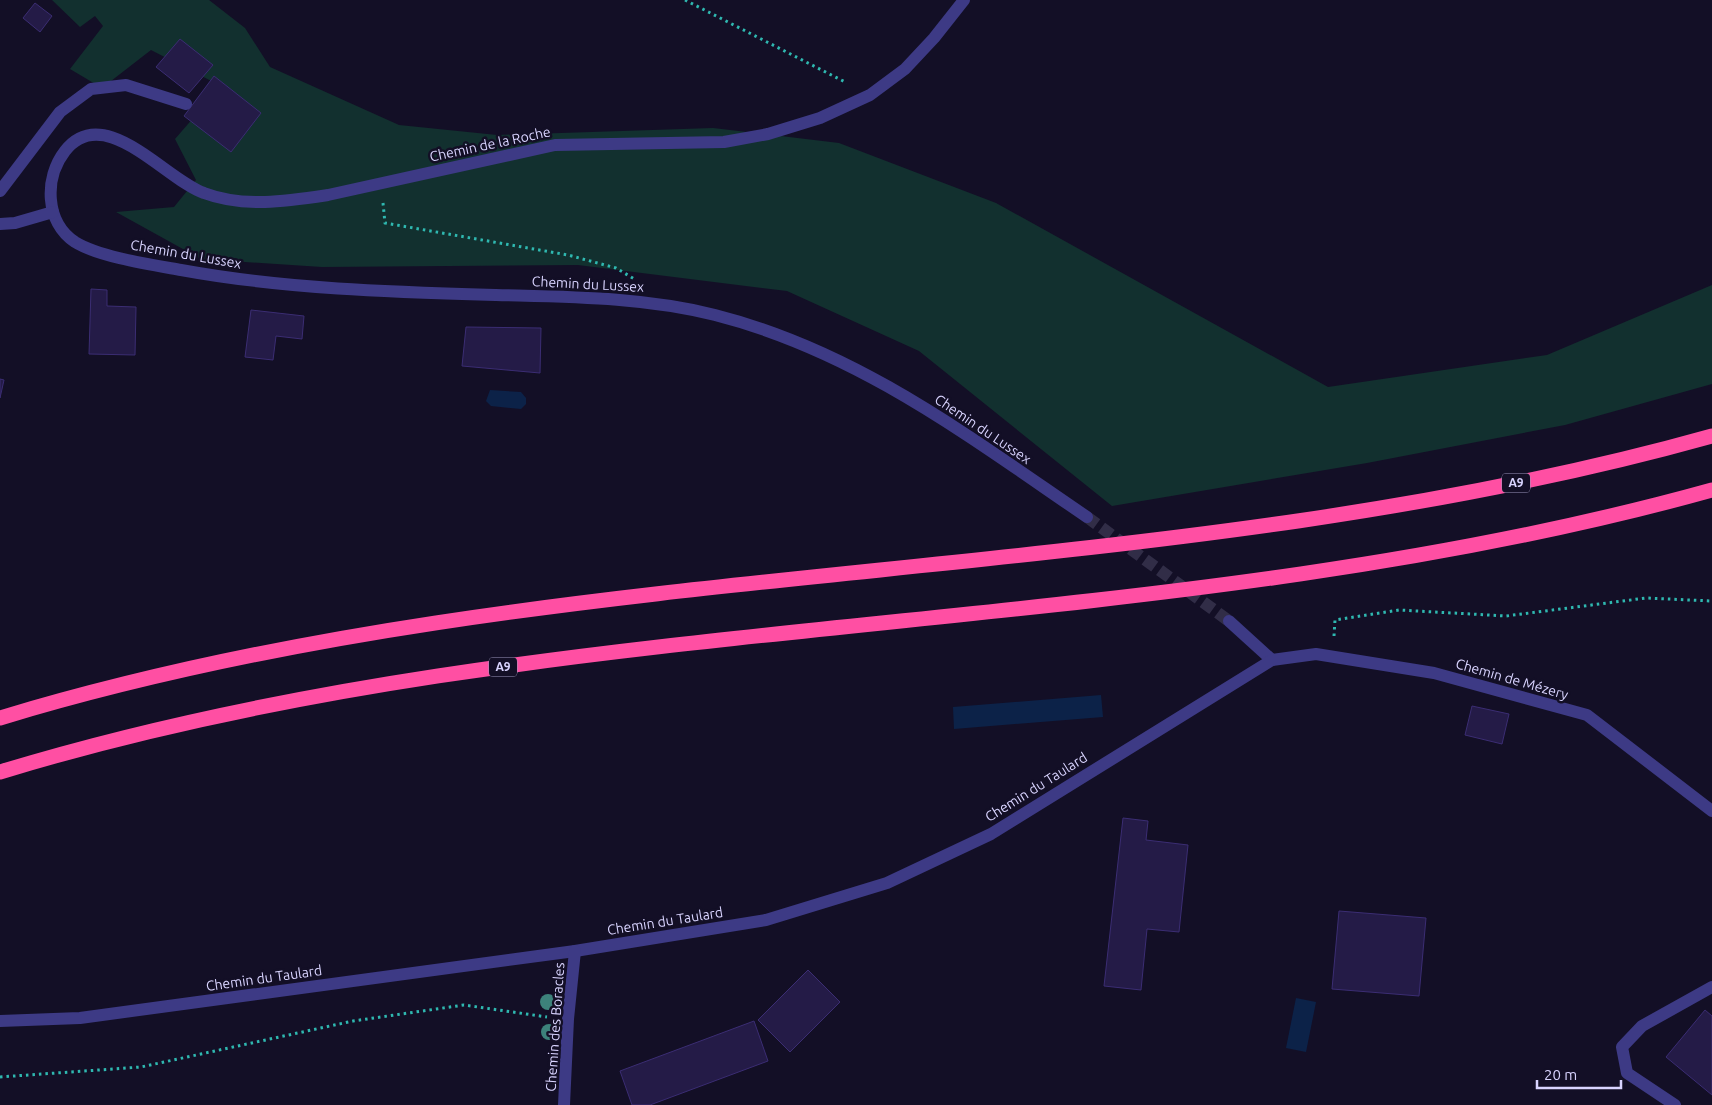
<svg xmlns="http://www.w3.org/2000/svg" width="1712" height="1105" viewBox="0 0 1712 1105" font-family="Ubuntu,sans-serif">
<rect width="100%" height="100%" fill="#130f26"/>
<!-- green -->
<polygon fill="#12302f" points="52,0 209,0 245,28 270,67 399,125 497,135 713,128 839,143 996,203 1328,387 1547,355 1712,285 1712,384 1565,425 1367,463 1112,506 919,351 787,291 578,265 322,267 201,259 116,212 174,207 196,180 175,139 221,86 151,50 102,88 70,69 103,26 95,16 80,27"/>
<!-- water -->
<g fill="#0c2248">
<polygon points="490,390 521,392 526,398 526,404 521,409 491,406 486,401"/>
<polygon points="1101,695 1103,717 954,729 953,707"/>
<polygon points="1296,998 1316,1002 1306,1052 1286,1048"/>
</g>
<!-- building -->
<g fill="#241b47" stroke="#3b2d73">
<polygon points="35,3 52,16 40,32 23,18"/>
<polygon points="180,39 213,65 189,93 156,67"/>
<polygon points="214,76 261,113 231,152 184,116"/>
<polygon points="91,289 107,290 107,306 136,307 135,355 89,354"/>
<polygon points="251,310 304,316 302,339 276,336 273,360 245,357"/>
<polygon points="466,327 541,328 540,373 462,366"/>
<polygon points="0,379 4,380 0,398"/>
<polygon points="1472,706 1509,714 1502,744 1465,735"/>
<polygon points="1123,818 1148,821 1146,840 1188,845 1179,932 1147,929 1141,990 1104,986"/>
<polygon points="1339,911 1426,918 1419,996 1332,989"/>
<polygon points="808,970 840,1002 790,1052 758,1020"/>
<polygon points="1705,1010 1712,1016 1712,1095 1666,1057"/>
<polygon points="754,1021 768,1061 650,1105 632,1105 620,1071"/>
</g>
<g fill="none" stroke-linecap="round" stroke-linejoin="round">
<!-- minor-tunnel -->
<polyline stroke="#312d47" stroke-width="12" stroke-dasharray="12 6" stroke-linecap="butt" points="1087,517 1229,621"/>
<!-- path -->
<g stroke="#2fb8b0" stroke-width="3" stroke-dasharray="2.5 4" stroke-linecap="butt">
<polyline points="685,0 847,83"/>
<polyline points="383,203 385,223 568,255 616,268 636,280"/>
<polyline points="1334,636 1335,620 1399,610 1506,616 1646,598 1712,601"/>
<polyline points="0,1077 141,1067 353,1021 464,1005 547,1017"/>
</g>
<!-- service -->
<g stroke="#3d3a85" stroke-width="12">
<polyline points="0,191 60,112 91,89 126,85 186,104"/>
<polyline points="1675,1105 1627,1073 1622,1047 1642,1026 1712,987"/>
</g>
<!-- minor -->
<g stroke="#3d3a85" stroke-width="12">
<path d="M 964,0 L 934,38 L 905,69 L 870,95 L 820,118 L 768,134 L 724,142 L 555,145 L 328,195 C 288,201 243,208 204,193 C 166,180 104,101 65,151 C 44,178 45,222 75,242 C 99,257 153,265 181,270 C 285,289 391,292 496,295 C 569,297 643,297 715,315 C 857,351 968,436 1087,517"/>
<polyline points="0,224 15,223 53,212"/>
<polyline points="1229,621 1272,660"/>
<polyline points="0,1021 80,1018 575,951 766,920 887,883 991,834 1272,660 1316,654 1434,673 1587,715 1712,811"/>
<polyline points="564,1105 568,1019 575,951"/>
</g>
<!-- motorway -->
<g stroke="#ff4fa3" stroke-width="15">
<path d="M 0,718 C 557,549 1153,593 1712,436"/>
<path d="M 0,772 C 557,602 1152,646 1712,490"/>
</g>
</g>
<!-- trees -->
<g fill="#3d827b">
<circle cx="548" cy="1002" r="8"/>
<circle cx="549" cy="1032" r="8"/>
</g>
<g text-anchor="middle" stroke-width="5" stroke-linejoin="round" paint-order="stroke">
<!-- shield labels -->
<g fill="#130f26" stroke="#9e99be" stroke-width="1">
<rect x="1502" y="473.5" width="28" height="19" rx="4"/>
<rect x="489" y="657.5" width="28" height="19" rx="4"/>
</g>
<g font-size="12" font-weight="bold" fill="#d9d4ff">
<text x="1516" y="487">A9</text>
<text x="503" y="671">A9</text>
</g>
<!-- street labels -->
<g font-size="14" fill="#d9d4ff" stroke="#130f26">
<text transform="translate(490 144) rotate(-12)" y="5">Chemin de la Roche</text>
<text transform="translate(186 254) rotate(10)" y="5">Chemin du Lussex</text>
<text transform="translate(588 284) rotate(3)" y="5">Chemin du Lussex</text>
<text transform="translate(983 429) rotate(34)" y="5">Chemin du Lussex</text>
<text transform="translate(1512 679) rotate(16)" y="5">Chemin de Mézery</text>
<text transform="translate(1036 787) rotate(-32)" y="5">Chemin du Taulard</text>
<text transform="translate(665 921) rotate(-9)" y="5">Chemin du Taulard</text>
<text transform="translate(264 978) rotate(-8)" y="5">Chemin du Taulard</text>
<text transform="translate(555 1027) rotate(-86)" y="5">Chemin des Boracles</text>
</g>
</g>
<!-- scale -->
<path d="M1537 1080v8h84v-8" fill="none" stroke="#d9d4ff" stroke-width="2.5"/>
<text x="1544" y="1080" font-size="15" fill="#d9d4ff" stroke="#130f26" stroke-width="4" paint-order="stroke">20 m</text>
</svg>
